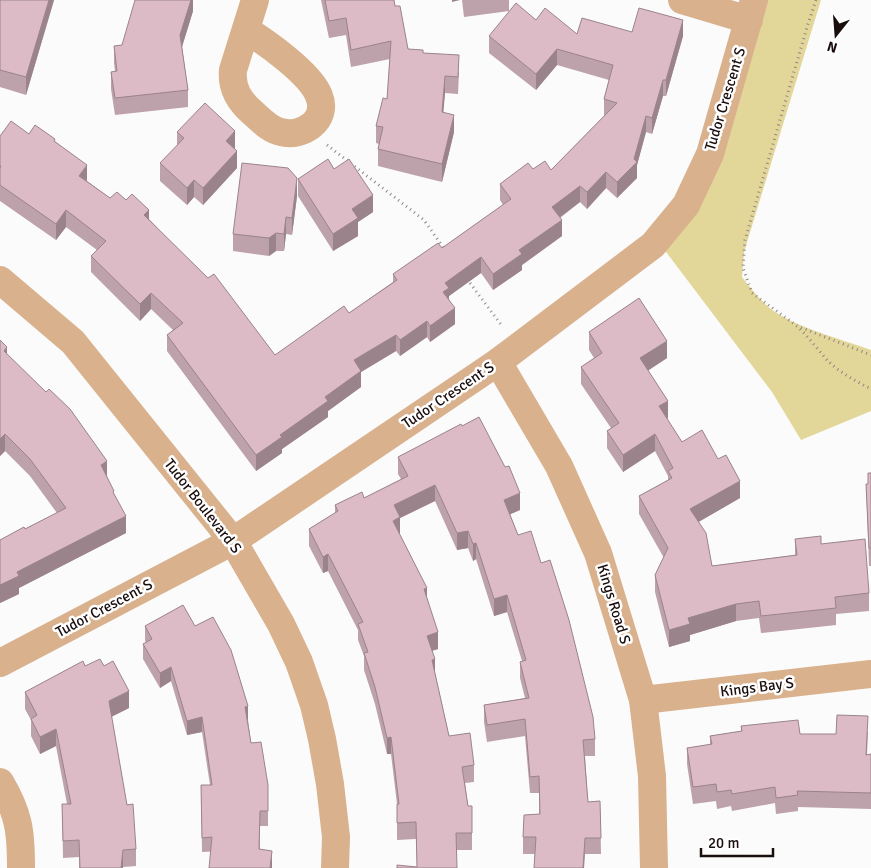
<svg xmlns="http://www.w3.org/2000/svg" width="871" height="868" viewBox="0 0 871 868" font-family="Signika,sans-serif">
<rect width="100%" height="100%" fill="#fbfbfb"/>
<!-- green -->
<path fill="#e2d698" d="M 754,0 L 821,0 L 744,252 L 742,277 C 753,291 764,306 780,315 C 808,331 841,339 871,350 L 871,411 L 801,440 L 772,392 L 657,240 L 686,205 Z"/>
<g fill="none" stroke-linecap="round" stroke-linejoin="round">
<!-- path -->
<g stroke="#8d8786" stroke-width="3" stroke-dasharray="1 4" stroke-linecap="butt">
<polyline points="816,0 808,24 745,240 743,268 752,293 797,326 871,355"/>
<polyline points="327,145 424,220 445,250"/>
<polyline points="467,279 502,326"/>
<path d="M 800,329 C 810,339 819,351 828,361 C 840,373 856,381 871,389"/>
</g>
<!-- minor -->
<g stroke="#d9b18d" stroke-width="28">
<polyline points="682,0 749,20"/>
<path d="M 246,30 C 266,42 311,74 319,96 C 329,120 302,138 281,132 C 270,130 262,121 253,113 C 240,102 231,89 233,70 L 255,0"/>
<polyline points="0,280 73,342 233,541 281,624 299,662 314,705 322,739 330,784 336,837 335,868"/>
<polyline points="498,362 559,466 598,553 643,700 652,776 654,868"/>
<polyline points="0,663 233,541 498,362 653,245 686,205 710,154 754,0"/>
<polyline points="643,700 871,674"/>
<path d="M 0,782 C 19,814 21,831 21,868"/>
</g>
</g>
<!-- wall -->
<g fill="#bda1ab">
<polygon points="0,0 54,0 26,95 0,87"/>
<polygon points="193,0 193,11 182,47 188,90 188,107 115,115 111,89 111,72 115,71 114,63 114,46 122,45"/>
<polygon points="321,0 394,0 395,6 408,49 423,53 459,72 458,94 445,93 443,112 454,132 442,182 378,166 378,149 379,144 376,143 376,126 387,99 390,59 351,67 346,35 329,38"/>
<polygon points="462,0 509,0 509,11 464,17"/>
<polygon points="536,20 577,34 632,32 683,36 666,96 663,96 652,134 646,132 637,165 637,178 617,198 606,188 587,209 580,202 560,218 562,236 522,265 522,270 493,290 481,273 449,296 449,300 455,324 430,342 427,337 400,356 396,351 361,372 361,387 328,411 328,417 282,449 282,453 256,471 167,351 167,335 173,330 151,309 140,321 91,272 91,256 97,250 66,227 56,240 0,201 0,136 29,134 55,141 87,181 110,198 149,219 275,355 349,313 393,282 393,274 442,248 503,205 500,200 500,184 533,169 551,170 605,115 604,115 604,99 609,80 557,65 536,90 489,53 489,36"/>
<polygon points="177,132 235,148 235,149 237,168 203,205 194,197 187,205 160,181 160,163 177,146"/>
<polygon points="334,169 373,212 358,222 358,236 333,251 298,196 298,179"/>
<polygon points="297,196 292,235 286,234 284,251 276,251 269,256 233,251 233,234"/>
<polygon points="589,332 667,358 648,370 668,418 667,419 682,442 740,498 698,522 712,566 795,555 795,539 821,544 869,593 869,611 836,614 836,625 761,633 759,618 736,621 690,635 690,641 669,647 655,592 655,575 664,558 639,514 639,496 668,480 668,476 655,451 623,472 607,448 607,431 611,428 581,384 581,367 594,358 589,350"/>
<polygon points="0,340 7,354 107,477 114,495 126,533 19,588 19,594 0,603 0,540 25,529 57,513 30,476 5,451 0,456"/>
<polygon points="398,457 520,510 510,514 595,739 595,756 585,756 588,802 600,801 601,854 585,854 584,868 534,868 535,854 523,854 523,837 539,814 539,793 530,793 525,736 487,742 484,722 484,705 525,698 520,678 520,662 522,661 507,612 494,616 476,559 473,561 468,548 457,550 435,501 400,518 400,534 399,534 427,598 438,649 432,651 435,673 449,736 474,765 474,782 465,783 468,806 472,806 472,850 456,850 417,867 416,839 397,840 397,804 391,754 387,754 375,704 364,670 364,656 358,640 358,630 328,571 323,573 309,546 309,529 335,513 335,505 364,498 401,479 398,474"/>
<polygon points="871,473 871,566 869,566 866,484 868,484"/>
<polygon points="145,626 248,720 251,743 268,811 268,826 260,826 260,849 202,852 201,785 210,785 202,732 187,735 171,681 160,688 143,659 143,644 146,642 145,641"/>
<polygon points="85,666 129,708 111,717 127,805 136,849 136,866 123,867 123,868 79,868 79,857 63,858 62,804 67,804 56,746 40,754 31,736 31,720 25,709 25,692"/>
<polygon points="741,726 800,734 836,734 868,732 867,755 871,754 871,809 798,807 798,811 776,814 775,803 732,811 731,806 717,809 716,801 693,804 687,764 687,748 710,745 710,736 741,731"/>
</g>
<!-- shaded-wall -->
<g fill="#9a838b">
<polygon points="49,0 54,0 26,95 26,77"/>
<polygon points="191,0 193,0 193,11 180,53 180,35"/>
<polygon points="452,0 460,0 452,2"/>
<polygon points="683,20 683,36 666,96 666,80"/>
<polygon points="557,49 557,65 536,90 536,74"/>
<polygon points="445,76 445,93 442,129 442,112"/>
<polygon points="663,80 663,96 652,134 652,118"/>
<polygon points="454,115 454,132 442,182 442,164"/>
<polygon points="646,116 646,132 637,165 637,178 617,198 617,182 634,159"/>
<polygon points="235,131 235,148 226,158 226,141"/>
<polygon points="237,151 237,168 203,205 203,188"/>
<polygon points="87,165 87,181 79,176"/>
<polygon points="606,172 606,188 587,209 587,192"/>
<polygon points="297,178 297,196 292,235 292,218"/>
<polygon points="194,180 194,197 187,205 187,188"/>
<polygon points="580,186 580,202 552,223 552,207"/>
<polygon points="373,195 373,212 358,222 358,236 333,251 333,234 352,209"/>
<polygon points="66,210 66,227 56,240 56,224"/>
<polygon points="149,210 149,226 144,215"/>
<polygon points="286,217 286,234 284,251 284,234"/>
<polygon points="562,220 562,236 522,265 522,270 493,290 493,274 519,250"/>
<polygon points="276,233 276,251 269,256 269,238"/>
<polygon points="481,257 481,273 449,296 449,304 443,292 445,283"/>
<polygon points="151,293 151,309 140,321 140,304"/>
<polygon points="455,308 455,324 430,342 430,326"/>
<polygon points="427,321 427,337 400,356 400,340"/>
<polygon points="396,335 396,351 361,372 361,387 328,411 328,417 282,449 282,453 256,471 256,455 325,397 354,360"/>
<polygon points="667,341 667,358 640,376 640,358"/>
<polygon points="7,347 7,364 4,351"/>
<polygon points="668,401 668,418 659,424 659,406"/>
<polygon points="5,434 5,451 0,456 0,439"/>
<polygon points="655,434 655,451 623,472 623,455"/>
<polygon points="107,461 107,478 101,465"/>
<polygon points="740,481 740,498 690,527 690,509"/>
<polygon points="435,485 435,501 400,518 400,534 393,538 393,521 394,505"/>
<polygon points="520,493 520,510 504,517 504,500"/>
<polygon points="126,516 126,533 19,588 19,594 0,603 0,585 17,572"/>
<polygon points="468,531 468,548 457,550 457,533"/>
<polygon points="476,543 476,559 473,561 473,544"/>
<polygon points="328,554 328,571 323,573 323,557"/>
<polygon points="427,588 427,605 424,589"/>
<polygon points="507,595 507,612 494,616 494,599"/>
<polygon points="736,604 736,621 690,635 690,641 669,647 669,630 688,618"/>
<polygon points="438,632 438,649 427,652 427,636"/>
<polygon points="435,659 435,676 432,660"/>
<polygon points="171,667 171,681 160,688 160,673"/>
<polygon points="129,691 129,708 109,718 109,701"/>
<polygon points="248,706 248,720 245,721 245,707"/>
<polygon points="202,717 202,732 187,735 187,721"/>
<polygon points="56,729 56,746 40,754 40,737"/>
<polygon points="391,737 391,754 387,754 387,738"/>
<polygon points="585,838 584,868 583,868"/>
<polygon points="123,850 123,868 121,868"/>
<polygon points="272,851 272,868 270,868"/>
</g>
<!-- building -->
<g fill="#dcbbc7" stroke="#9a838b">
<polygon points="0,0 49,0 26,77 0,70"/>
<polygon points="135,0 191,0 180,35 188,90 115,98 111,72 117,71 114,46 122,45"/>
<polygon points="325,0 394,0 395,6 400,6 408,49 423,50 423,53 459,55 458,77 445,76 442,112 454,115 442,164 378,149 383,127 376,126 383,98 387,99 391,41 351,50 346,18 329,21"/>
<polygon points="516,3 536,20 545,8 577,34 582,18 632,32 639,8 683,20 666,80 663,80 652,118 646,116 634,159 637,162 617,182 606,172 587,192 580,186 552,207 562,220 519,250 522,254 493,274 481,257 445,283 449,288 443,292 455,308 430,326 427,321 400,340 396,335 354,360 361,371 325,397 328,401 280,435 282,437 256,455 167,335 183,323 151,293 140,304 91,256 106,241 66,210 56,224 0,185 0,168 1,166 0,166 0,136 11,121 29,134 35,125 55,139 54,141 87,165 79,176 110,198 117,192 126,200 132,194 149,210 144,215 208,278 214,274 275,355 344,306 349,313 397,280 393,274 438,243 442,248 511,199 500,184 528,163 533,169 545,161 551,170 617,103 604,99 613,65 557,49 536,74 489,36"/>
<polygon points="205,103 235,131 226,141 237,151 203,188 194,180 187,188 160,163 184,138 177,132"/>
<polygon points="328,159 334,169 349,159 373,195 352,209 358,218 333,234 298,179"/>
<polygon points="242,163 288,168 297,178 292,218 286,217 284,234 276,233 269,238 233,234"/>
<polygon points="639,298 667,341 640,358 668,401 659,406 682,442 702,430 718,459 726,455 740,481 690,509 706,533 712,566 797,555 795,539 821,536 821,544 865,539 869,593 835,597 836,608 761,616 759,601 736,604 688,618 690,624 669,630 655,575 668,548 639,496 672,478 668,471 673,468 655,434 623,455 607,431 619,423 581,367 602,353 589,332"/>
<polygon points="0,340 7,347 4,351 46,392 49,389 70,409 107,461 101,465 114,491 113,492 126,516 17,572 19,576 0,585 0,540 24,527 25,529 66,508 30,459 5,434 0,439"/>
<polygon points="479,417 505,467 509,466 520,493 504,500 518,535 531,531 541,563 550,560 569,620 593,717 595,739 583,740 588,802 600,801 601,838 585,838 583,868 534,868 536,837 523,837 524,815 540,814 539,776 530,777 525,719 487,725 484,705 529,698 520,662 526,660 507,595 494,599 476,543 473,544 468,531 457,533 435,485 394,505 400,517 393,521 427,588 424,589 438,632 427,636 435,659 432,660 449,736 470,733 474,765 462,767 468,806 472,806 472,833 456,833 457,868 397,868 397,865 417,867 416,822 397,823 397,804 399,804 391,737 387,738 375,687 364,653 368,652 358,624 363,622 328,554 323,557 309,529 338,511 335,505 362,492 364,498 408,476 398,457 461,424 462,426"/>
<polygon points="868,473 871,473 871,548 869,548 866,484 868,484"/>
<polygon points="183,605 195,626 213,617 231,650 248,706 245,707 251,743 261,742 268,785 268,811 260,811 259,849 272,851 270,868 209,868 212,837 202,838 201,785 212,785 202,717 187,721 171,667 160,673 143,644 152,639 145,626"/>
<polygon points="100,659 104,666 113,661 129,691 109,701 127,805 133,804 136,849 123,850 121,868 80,868 79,840 63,841 62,804 71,804 56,729 40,737 31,719 37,715 25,692 83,661 85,666"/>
<polygon points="837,715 868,716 866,755 871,754 871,793 797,791 798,795 776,798 775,787 732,794 731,790 717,792 716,784 693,787 687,748 712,744 710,736 742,731 741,726 798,720 800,734 836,734"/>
</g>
<g text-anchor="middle" stroke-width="5" stroke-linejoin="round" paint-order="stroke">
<!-- street labels -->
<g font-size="15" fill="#1a0e0d" stroke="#fff">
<text transform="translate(725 99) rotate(-73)" y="5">Tudor Crescent S</text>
<text transform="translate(448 395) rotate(-34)" y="5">Tudor Crescent S</text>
<text transform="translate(203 506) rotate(52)" y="5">Tudor Boulevard S</text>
<text transform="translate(614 604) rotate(73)" y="5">Kings Road S</text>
<text transform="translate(104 608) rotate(-28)" y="5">Tudor Crescent S</text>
<text transform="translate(757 687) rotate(-7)" y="5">Kings Bay S</text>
</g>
</g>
<!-- north arrow -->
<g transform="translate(836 35) rotate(197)" stroke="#ffffff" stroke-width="4" paint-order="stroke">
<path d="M0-4L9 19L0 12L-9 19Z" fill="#1a0e0d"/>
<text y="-8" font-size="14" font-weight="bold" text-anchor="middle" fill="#1a0e0d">N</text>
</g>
<!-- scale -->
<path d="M701 848v8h72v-8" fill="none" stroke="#1a0e0d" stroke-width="2.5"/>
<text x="708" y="848" font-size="15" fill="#1a0e0d" stroke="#ffffff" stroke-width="4" paint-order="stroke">20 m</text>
</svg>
